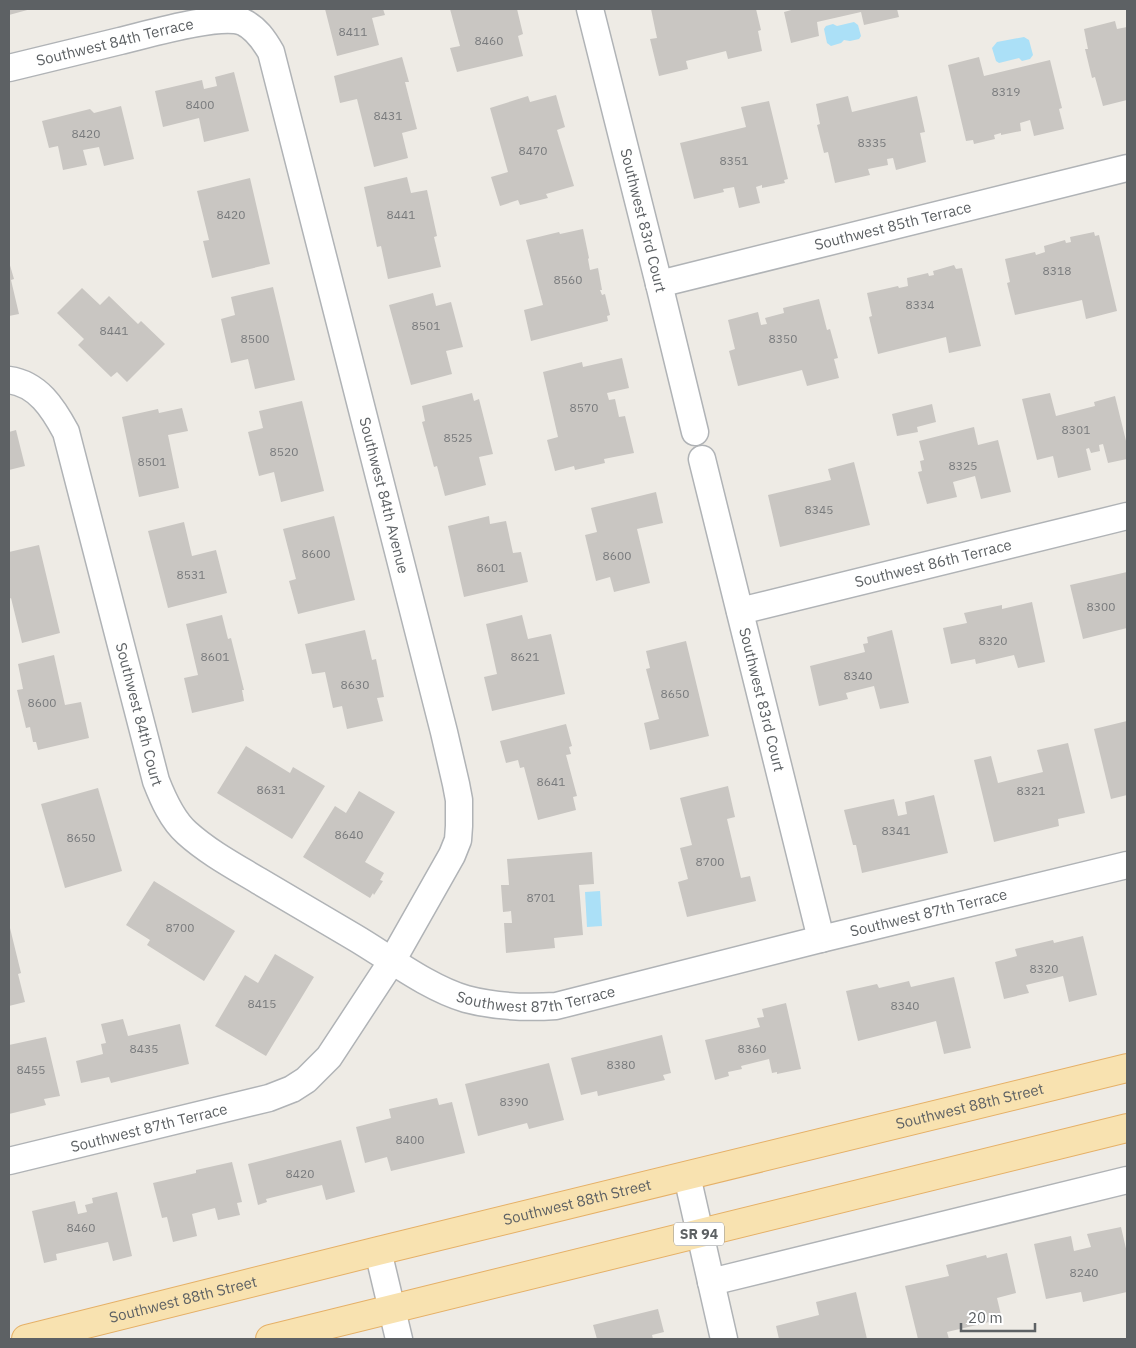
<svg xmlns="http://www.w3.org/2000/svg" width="1136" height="1348" viewBox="0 0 1136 1348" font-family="'IBM Plex Sans',sans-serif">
<rect width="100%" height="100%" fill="#eeebe5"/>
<!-- water -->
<g fill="#abe0f7">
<polygon points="854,22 858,25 861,36 859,39 850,41 844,40 841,43 831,46 827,43 824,29 826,26 833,24 837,26"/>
<polygon points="1024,37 1029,40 1033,55 1030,59 1022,61 1019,58 999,63 996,61 992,48 997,42"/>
<polygon points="600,891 602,926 587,927 585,892"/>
</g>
<!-- building -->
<g fill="#c9c6c2">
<polygon points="9,9 31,9 9,15"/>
<polygon points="325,9 383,9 385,15 372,18 379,45 337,56"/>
<polygon points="450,9 510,9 510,10 517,9 523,34 518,36 523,56 457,72 450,48 460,46"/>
<polygon points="651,9 756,9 761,30 758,31 762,51 728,59 726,51 686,61 688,69 659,76 650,39 657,38"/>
<polygon points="795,9 897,9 899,17 864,25 861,12 817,22 819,36 791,43 784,12"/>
<polygon points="1115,21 1117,29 1127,27 1127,100 1103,106 1095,77 1092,78 1085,49 1088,49 1084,29"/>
<polygon points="402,57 409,82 405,82 417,129 402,133 408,158 374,167 357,99 340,103 334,76"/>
<polygon points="979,57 984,76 1050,60 1062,108 1059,109 1064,129 1034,136 1030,120 1020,123 1021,131 1001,135 1001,133 994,135 995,139 974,144 973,140 966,141 948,65"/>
<polygon points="234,72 249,131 204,142 199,118 163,127 155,91 202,80 204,89 217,86 215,77"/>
<polygon points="556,95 565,127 557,130 574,186 546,194 548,198 520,205 518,200 500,206 491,177 508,172 490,108 528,96 530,102"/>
<polygon points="848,96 852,112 917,96 925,132 920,133 926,162 896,170 893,158 887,159 888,165 868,169 870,175 835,183 828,152 824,153 817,125 820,124 816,104"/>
<polygon points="769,101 788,179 784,180 785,183 762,188 762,185 756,187 760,203 739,208 734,187 723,189 724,192 694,199 680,143 746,127 741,107"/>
<polygon points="121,106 134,159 104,166 99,147 83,150 87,165 63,170 58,146 49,148 42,121 90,109 94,113"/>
<polygon points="407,177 411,193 427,190 437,236 434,237 441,267 388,279 381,246 377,247 364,187"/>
<polygon points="250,178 270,264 212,278 203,241 209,240 197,191"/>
<polygon points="583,229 589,258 588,259 590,270 598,268 602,290 600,290 602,295 605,294 610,315 607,316 608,321 531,341 524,310 543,305 526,240 559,232 560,234"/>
<polygon points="1094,232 1095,236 1099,235 1117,311 1086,319 1082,300 1015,315 1007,283 1010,282 1005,259 1035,252 1036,255 1045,252 1044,246 1065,240 1066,243 1071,242 1070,237"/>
<polygon points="9,262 14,279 11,280 19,314 9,316"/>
<polygon points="954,265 956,269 962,268 981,346 949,353 946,337 878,354 869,317 872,316 867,293 898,286 899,288 908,286 907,278 928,273 929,276 934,275 933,271"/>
<polygon points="273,287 295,380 255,389 248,359 231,363 221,319 235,315 231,297"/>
<polygon points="82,288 100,305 109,296 138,324 141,321 165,344 127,382 117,372 111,377 78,345 84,339 57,313"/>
<polygon points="433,293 436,306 451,302 463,347 446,351 452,374 411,385 389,305"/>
<polygon points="819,299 827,330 830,329 838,358 834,359 839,378 807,386 802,370 738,386 729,351 735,349 728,320 758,312 761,325 767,324 765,318 784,313 783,308"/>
<polygon points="622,358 629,388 607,393 609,400 615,399 619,417 625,416 634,453 604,459 605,463 575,470 574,466 555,471 547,440 558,437 543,372 582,362 583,367"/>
<polygon points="472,393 474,401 479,399 493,454 479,457 486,485 445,496 437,466 434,467 422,422 425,421 422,406"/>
<polygon points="1050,393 1056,416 1095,406 1094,402 1115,396 1127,445 1127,459 1108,463 1103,444 1099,445 1100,451 1091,453 1089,448 1086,449 1091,470 1058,478 1053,456 1037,460 1022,399"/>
<polygon points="302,401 324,491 281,502 274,472 259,476 248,432 263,428 259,411"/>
<polygon points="932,404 936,422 917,427 918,432 897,436 892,414"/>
<polygon points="182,408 188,431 168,435 179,488 139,497 122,417 158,409 159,413"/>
<polygon points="974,427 978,445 998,440 1011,492 981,499 975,476 953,482 957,497 927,504 918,472 922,471 920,461 924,460 919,441"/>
<polygon points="16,430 25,466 9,470 9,432"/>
<polygon points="854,462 870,525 780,547 768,495 831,480 828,469"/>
<polygon points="656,492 663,523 637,529 650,583 614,592 610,577 596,581 585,535 597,532 591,508"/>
<polygon points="334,516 355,600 298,614 289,581 296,579 283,529"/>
<polygon points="489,516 490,524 506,521 513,553 521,552 528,582 464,597 448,526"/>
<polygon points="184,522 192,556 216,550 227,593 168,608 148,531"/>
<polygon points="39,545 60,633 22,643 11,598 9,599 9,552"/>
<polygon points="1127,572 1127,628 1083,639 1070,585"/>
<polygon points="1032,602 1045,662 1018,668 1014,655 976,664 975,659 951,664 943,628 967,623 964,613 1002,605 1002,609"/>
<polygon points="222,615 228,639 231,638 244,690 242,690 244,701 192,713 184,678 198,675 186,624"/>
<polygon points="522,615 528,639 551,634 565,694 492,711 484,677 497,674 486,624"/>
<polygon points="365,630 372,660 376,659 384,697 377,698 383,721 347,729 342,706 333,708 325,672 312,674 305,644"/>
<polygon points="892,630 909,703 880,709 874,686 846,693 848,699 819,706 810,666 865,652 863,644 868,643 867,637"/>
<polygon points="686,641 709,736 650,750 644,723 659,719 646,669 650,668 646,651"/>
<polygon points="54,655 65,705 81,702 89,738 38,750 36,742 33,742 30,727 26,728 17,690 23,689 18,664"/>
<polygon points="1127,721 1127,795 1111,799 1094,729"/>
<polygon points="566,724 572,746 569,747 571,754 566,755 577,796 573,797 576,810 538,820 524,767 520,768 518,760 506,763 500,741"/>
<polygon points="1068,743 1085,813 1058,819 1059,826 994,842 974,760 991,756 998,783 1043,772 1037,750"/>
<polygon points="246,746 290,773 293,767 325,786 292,839 217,793"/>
<polygon points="728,786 735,817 727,819 741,878 750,876 756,901 687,917 678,882 688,879 680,848 692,845 680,798"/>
<polygon points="98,788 122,871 65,888 41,804"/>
<polygon points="359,791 395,812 365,862 384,873 380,880 383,881 374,895 373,893 370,898 303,857 335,806 346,813"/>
<polygon points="934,795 948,853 862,873 856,845 853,845 844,810 894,799 898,816 907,814 905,802"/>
<polygon points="592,852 594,884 579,885 583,935 554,938 555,948 506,953 504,923 512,923 511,911 503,912 501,885 509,885 507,859"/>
<polygon points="154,881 235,931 204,981 147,945 150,940 126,925"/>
<polygon points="9,928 10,928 21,973 18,974 25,1002 9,1006"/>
<polygon points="1083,936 1097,995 1069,1002 1063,976 1026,985 1029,993 1004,999 995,962 1017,956 1015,949 1053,940 1054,943"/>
<polygon points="275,954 314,977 266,1056 215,1026 245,975 258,983"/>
<polygon points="954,977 971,1048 944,1054 936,1021 858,1041 846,991 877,984 879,988 909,981 911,987"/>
<polygon points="786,1003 801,1069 777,1074 777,1072 772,1073 769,1059 741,1066 742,1069 728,1072 729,1076 715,1080 705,1040 760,1027 757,1018 764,1017 762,1009"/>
<polygon points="123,1019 128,1036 180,1024 189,1064 111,1083 109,1077 81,1083 76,1061 103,1054 101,1044 106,1043 101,1024"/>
<polygon points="662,1035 671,1073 663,1075 665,1080 598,1096 597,1091 581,1095 571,1058"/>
<polygon points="46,1037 60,1096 44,1099 46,1105 9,1114 9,1045"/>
<polygon points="549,1063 564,1120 529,1129 527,1123 478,1136 465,1084"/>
<polygon points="437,1098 439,1105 452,1102 465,1153 391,1171 387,1157 365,1163 356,1127 391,1118 389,1109"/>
<polygon points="341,1140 355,1192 326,1200 322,1185 266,1199 267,1202 258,1205 248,1164"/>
<polygon points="232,1162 242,1202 237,1203 240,1215 218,1220 215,1208 192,1214 197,1236 173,1242 167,1217 162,1218 153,1183 196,1173 196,1170"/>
<polygon points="117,1192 132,1256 113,1261 108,1242 56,1254 57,1260 44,1263 32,1211 75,1201 78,1214 87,1212 85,1205 93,1203 92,1198"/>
<polygon points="1121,1227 1127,1253 1127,1292 1083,1302 1081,1292 1046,1299 1034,1244 1071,1236 1074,1251 1091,1247 1087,1234"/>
<polygon points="1007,1253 1016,1293 997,1298 1002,1319 947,1332 949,1339 918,1339 905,1286 949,1276 946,1265 986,1255 987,1258"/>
<polygon points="856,1292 867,1339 779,1339 776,1326 819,1315 816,1302"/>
<polygon points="658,1309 664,1332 652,1335 653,1339 597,1339 593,1325"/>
</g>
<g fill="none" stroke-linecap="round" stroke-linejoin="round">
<defs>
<g id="minor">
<path id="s1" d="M 590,9 L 659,284 L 695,432"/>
<path id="s2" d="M 9,68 C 46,59 83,50 120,41 C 146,35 219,13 243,22 C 256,28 264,40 271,52 L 444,732 L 456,784 L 459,800 L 459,826 L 458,840 L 452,855 L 392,961 L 329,1057 L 306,1080 L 292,1089 L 269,1098 L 9,1161"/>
<path id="s3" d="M 659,284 L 1127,168"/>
<path id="s4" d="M 9,380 C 38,384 53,408 66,432 L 156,781 C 163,799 172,820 187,833 C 208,852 234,866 259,881 C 291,900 322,918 354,937 C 388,957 428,988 466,999 C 496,1007 526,1008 556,1006 L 821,939 L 1127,865"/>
<path id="s5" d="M 702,459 L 821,939"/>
<path id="s6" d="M 740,611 L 1127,516"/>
<polyline points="687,1176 724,1339"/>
<polyline points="378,1251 399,1339"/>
<polyline points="711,1282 1127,1180"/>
</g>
<g id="major">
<path id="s7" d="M 26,1339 L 378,1251 L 1127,1068"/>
<polyline points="270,1339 1127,1128"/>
</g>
</defs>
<!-- minor casing -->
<use href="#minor" stroke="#b0b3b6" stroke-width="29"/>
<!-- major casing -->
<use href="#major" stroke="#e5b067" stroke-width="30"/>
<!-- minor -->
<use href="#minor" stroke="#fff" stroke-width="26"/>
<!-- major -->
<use href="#major" stroke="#f8e2b0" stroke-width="28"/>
</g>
<g text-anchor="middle" stroke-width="4" stroke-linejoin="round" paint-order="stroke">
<!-- number labels -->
<g font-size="12" fill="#787a7c">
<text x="353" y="36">8411</text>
<text x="489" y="45">8460</text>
<text x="1006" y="96">8319</text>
<text x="200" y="109">8400</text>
<text x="388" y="120">8431</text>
<text x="86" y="138">8420</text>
<text x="872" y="147">8335</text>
<text x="533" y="155">8470</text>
<text x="734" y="165">8351</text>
<text x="231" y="219">8420</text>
<text x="401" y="219">8441</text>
<text x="1057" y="275">8318</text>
<text x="568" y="284">8560</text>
<text x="920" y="309">8334</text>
<text x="426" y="330">8501</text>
<text x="114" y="335">8441</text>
<text x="255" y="343">8500</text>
<text x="783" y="343">8350</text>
<text x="584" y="412">8570</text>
<text x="1076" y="434">8301</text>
<text x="458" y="442">8525</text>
<text x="284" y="456">8520</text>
<text x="152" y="466">8501</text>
<text x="963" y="470">8325</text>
<text x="819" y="514">8345</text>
<text x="316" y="558">8600</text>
<text x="617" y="560">8600</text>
<text x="491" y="572">8601</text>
<text x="191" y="579">8531</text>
<text x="1101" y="611">8300</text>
<text x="993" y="645">8320</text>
<text x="215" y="661">8601</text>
<text x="525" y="661">8621</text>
<text x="858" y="680">8340</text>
<text x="355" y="689">8630</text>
<text x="675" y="698">8650</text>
<text x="42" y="707">8600</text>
<text x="551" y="786">8641</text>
<text x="271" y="794">8631</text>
<text x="1031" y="795">8321</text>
<text x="896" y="835">8341</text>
<text x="349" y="839">8640</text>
<text x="81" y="842">8650</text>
<text x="710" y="866">8700</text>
<text x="541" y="902">8701</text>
<text x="180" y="932">8700</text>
<text x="1044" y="973">8320</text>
<text x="262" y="1008">8415</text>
<text x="905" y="1010">8340</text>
<text x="144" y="1053">8435</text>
<text x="752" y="1053">8360</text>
<text x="621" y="1069">8380</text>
<text x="31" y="1074">8455</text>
<text x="514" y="1106">8390</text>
<text x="410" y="1144">8400</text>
<text x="300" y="1178">8420</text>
<text x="81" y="1232">8460</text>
<text x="1084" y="1277">8240</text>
</g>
<!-- shield labels -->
<rect fill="#fff" stroke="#8e9092" stroke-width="1" x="674" y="1222.5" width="50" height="23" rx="4"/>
<g font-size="14" font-weight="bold" fill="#5d6164">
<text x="699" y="1239">SR 94</text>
</g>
<!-- street labels -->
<g font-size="15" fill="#5d6164" stroke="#fff">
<text dy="5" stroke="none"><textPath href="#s2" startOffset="109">Southwest 84th Terrace</textPath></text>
<text dy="5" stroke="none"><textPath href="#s1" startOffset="218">Southwest 83rd Court</textPath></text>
<text dy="5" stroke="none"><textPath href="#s3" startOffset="241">Southwest 85th Terrace</textPath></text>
<text dy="5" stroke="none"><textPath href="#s2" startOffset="739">Southwest 84th Avenue</textPath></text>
<text dy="5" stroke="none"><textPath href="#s6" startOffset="199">Southwest 86th Terrace</textPath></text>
<text dy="5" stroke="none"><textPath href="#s5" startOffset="248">Southwest 83rd Court</textPath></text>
<text dy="5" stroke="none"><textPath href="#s4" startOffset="372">Southwest 84th Court</textPath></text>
<text dy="5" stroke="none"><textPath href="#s4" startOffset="1302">Southwest 87th Terrace</textPath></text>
<text dy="5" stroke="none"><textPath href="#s4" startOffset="898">Southwest 87th Terrace</textPath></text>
<text dy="5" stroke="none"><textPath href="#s7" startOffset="972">Southwest 88th Street</textPath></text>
<text transform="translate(149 1128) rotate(-14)" y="5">Southwest 87th Terrace</text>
<text dy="5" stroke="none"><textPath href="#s7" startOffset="568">Southwest 88th Street</textPath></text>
<text dy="5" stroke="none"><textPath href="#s7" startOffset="162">Southwest 88th Street</textPath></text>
</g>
</g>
<!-- border -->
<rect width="1136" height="1348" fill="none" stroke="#5d6164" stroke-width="20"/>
<!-- scale -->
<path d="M961 1323v8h74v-8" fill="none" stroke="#5d6164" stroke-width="2.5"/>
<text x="968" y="1323" font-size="15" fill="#5d6164" stroke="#ffffff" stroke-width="4" paint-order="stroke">20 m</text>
</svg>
